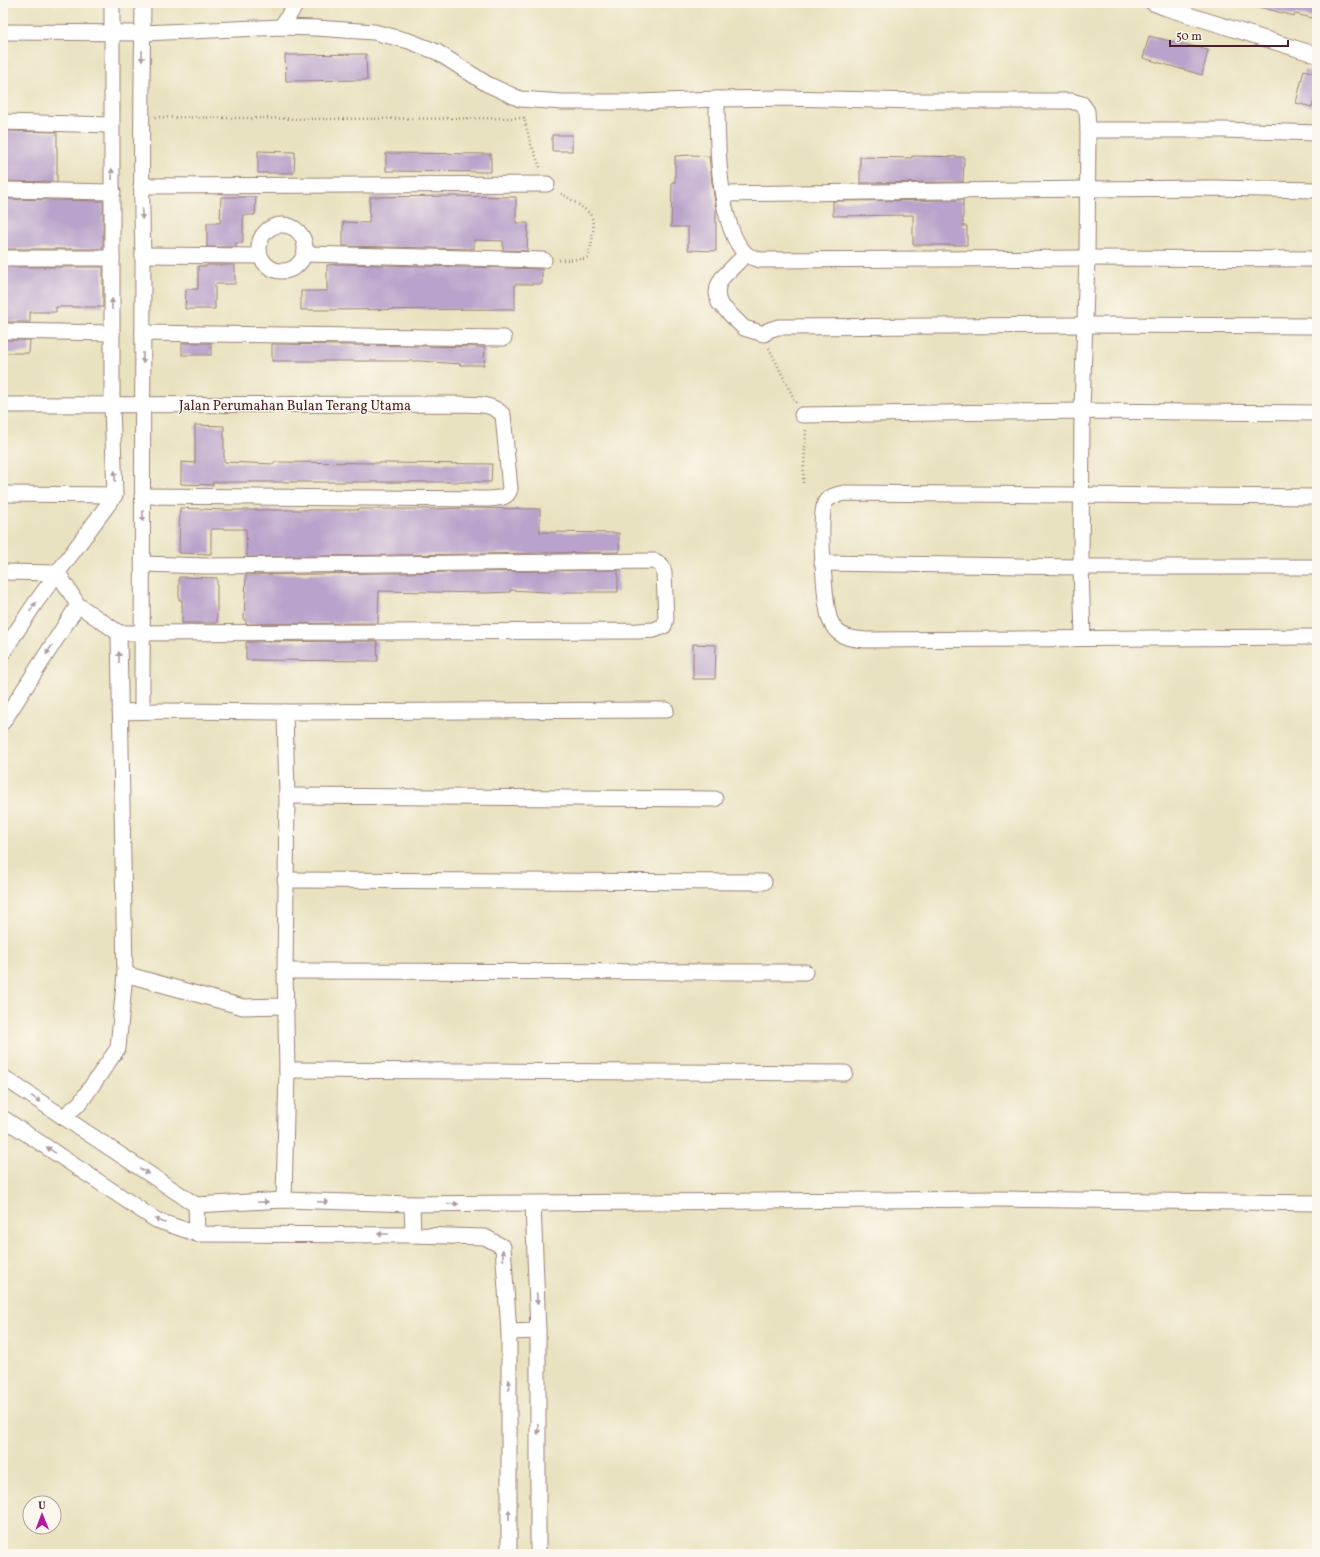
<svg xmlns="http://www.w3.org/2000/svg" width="1320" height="1557" viewBox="0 0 1320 1557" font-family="Vollkorn,serif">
<rect width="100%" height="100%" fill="#fbf7ec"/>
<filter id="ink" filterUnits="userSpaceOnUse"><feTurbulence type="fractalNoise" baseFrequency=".025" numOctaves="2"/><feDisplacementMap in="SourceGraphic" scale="8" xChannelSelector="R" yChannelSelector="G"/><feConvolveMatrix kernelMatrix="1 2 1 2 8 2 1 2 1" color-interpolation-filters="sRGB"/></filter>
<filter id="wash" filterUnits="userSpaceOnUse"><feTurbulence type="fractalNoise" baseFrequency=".012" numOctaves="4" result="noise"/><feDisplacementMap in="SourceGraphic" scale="16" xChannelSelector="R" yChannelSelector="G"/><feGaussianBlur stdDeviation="0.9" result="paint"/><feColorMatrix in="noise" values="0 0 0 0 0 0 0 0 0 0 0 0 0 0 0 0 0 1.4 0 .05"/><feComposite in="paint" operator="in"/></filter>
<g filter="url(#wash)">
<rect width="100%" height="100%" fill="#e9e2c0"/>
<g id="blocks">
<!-- building -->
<g fill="#b9a2cb">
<polygon points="1259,3 1317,3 1317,19 1295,14 1294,16 1259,7"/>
<polygon points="1149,36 1208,50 1202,75 1143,58"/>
<polygon points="366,54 367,80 286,81 285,55"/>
<polygon points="1304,70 1317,74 1317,89 1312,107 1296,103"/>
<polygon points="3,131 57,132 57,182 3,181"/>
<rect x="552" y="135" width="20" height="16"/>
<polygon points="258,151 295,152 294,173 258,173"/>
<polygon points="386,153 491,154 491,172 386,171"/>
<polygon points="691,155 709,156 712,182 716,210 716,251 688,250 688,227 671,227 672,182 675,182 675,156"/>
<polygon points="912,156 964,157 963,182 860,183 860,157 912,158"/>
<polygon points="451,196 516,197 516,223 528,223 527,251 503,250 503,241 474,240 474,249 343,246 343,222 369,223 370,197"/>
<polygon points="221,197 256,197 255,215 243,215 243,243 236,243 236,247 207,247 207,223 220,223"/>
<polygon points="3,199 103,201 103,249 4,249"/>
<polygon points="963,200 963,226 967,226 967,245 913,245 913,215 833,216 833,201"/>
<polygon points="340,264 542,269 542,284 515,284 515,309 301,310 301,291 327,291 327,265"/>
<polygon points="207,265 235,265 235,284 215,284 215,309 185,309 186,289 198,289 198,266 207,266"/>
<polygon points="3,267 103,267 103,307 56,307 56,312 30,312 30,322 4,322 5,311 3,311"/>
<polygon points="4,340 30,340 29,353 4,353"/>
<rect x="182" y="343" width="29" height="12"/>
<polygon points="272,344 485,347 484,365 460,365 460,364 420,361 272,361"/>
<polygon points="195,425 224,426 224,462 274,464 274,462 492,464 491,482 213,482 213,485 181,484 181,462 195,463"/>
<polygon points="180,508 225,510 358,510 358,509 436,509 464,508 540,509 540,532 619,533 619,552 247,557 246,529 211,529 211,554 179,553"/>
<polygon points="618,570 618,592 565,592 564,593 510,590 510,592 485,593 379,591 378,623 246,624 246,620 244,620 246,575"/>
<polygon points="179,577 217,578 217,623 182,623 182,600 179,600"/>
<polygon points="377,641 378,661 246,660 246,642"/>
<polygon points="693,644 716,645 715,679 693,679"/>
</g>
</g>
</g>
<g filter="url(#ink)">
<use href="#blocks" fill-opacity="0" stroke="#9a8076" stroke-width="1"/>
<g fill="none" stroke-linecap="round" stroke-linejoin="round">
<defs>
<g id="minor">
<polyline points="1153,3 1166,8 1317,55"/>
<polyline points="281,27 297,3"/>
<polyline points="3,32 143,33 281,27 316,28 374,32 409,41 437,52 487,84 520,99 563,102 639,102 717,99 783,98 920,101 1071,101 1082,104 1087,111 1088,130 1087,258 1082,411 1081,567 1083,638"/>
<path d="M 717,99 C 717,136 717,227 746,254 C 750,257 755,258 760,260 L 1087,258 L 1317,259"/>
<polyline points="3,122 112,125"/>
<polyline points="1088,130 1223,130 1317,133"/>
<polyline points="141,186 547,184"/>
<polyline points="3,190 113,192"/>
<polyline points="723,194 1087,189 1214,188 1317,190"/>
<circle cx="282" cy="248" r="23"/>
<polyline points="306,254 544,260"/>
<polyline points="746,254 722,278 718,286 717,293 719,303 744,328 764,334 769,330 778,327 1085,325 1317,326"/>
<polyline points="143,255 260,256"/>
<polyline points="3,258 112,258"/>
<polyline points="3,331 112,333"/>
<polyline points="143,333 504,338"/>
<path d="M 3,405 L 459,404 C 474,405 491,402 503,415 L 510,489 C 507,500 496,498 486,499 L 142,496"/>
<polyline points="802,415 1082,411 1317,413"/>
<polyline points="3,494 115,495"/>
<path d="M 1317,497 L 845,493 C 838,494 831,496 826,501 C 817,514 825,600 829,617 C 830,622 833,626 836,630 C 844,639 857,639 867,640 L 1317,637"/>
<polyline points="822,563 1081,567 1317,567"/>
<polyline points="3,572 58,573 78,605 119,633 638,631 654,630 664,626 666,619 664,573 662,566 655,561 206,566 143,564"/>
<polyline points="3,652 36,602 115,495 112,405 112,3"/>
<path d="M 142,711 L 143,255 C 140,171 142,87 143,3"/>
<polyline points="120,712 161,711 285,712 666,710"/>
<polyline points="3,722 78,605"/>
<polyline points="287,796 715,799"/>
<polyline points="285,880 764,882"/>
<polyline points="285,971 805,972"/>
<polyline points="125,974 243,1007 286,1006"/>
<polyline points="287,1070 845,1073"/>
<polyline points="3,1077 196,1205 284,1200 412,1204 999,1199 1317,1203"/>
<polyline points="63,1117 80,1103 118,1048 125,974 119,633"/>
<polyline points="3,1118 156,1220 197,1234 413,1235 485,1237 503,1247 509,1332 509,1554"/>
<polyline points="284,1200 287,1070 285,971 287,796 285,712"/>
<polyline points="412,1204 413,1235"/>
<polyline points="533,1204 538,1331 538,1554"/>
<polyline points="196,1205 197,1234"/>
<polyline points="509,1332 538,1331"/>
</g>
</defs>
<!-- minor casing -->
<use href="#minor" stroke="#9a8076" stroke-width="17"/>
<!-- path -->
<g stroke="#9a8076" stroke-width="2.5" stroke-dasharray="1 3" stroke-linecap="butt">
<polyline points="155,117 321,119 524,118"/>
<polyline points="524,117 530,142 541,169"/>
<path d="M 559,260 L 584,259 L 588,257 C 591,247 597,224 590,214 C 585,208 567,197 559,192"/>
<polyline points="769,348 796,403"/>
<polyline points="803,483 806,430"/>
</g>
<!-- minor -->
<use href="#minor" stroke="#fff" stroke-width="15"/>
</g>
<!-- one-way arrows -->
<defs><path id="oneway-solid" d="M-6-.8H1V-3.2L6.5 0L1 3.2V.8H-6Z"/></defs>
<g fill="#ae9aa0">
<use href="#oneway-solid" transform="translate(142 56) rotate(91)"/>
<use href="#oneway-solid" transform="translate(112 174) rotate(-91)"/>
<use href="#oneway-solid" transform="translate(142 214) rotate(88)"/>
<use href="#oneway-solid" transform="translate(112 304) rotate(-90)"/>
<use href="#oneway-solid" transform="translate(143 358) rotate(90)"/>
<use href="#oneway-solid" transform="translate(115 476) rotate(-92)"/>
<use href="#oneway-solid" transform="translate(143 516) rotate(89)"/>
<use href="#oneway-solid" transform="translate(33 607) rotate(-56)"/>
<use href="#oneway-solid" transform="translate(49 650) rotate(122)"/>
<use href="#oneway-solid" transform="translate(119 657) rotate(-91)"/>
<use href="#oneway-solid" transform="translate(36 1099) rotate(34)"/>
<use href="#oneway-solid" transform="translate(51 1150) rotate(-146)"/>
<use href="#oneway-solid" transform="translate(144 1171) rotate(34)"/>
<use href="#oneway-solid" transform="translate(263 1202) rotate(-3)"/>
<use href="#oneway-solid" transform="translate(323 1202) rotate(2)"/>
<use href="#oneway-solid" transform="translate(453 1204)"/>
<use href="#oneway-solid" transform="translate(160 1221) rotate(-158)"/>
<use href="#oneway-solid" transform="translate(383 1234) rotate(-180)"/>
<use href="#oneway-solid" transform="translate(503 1255) rotate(-94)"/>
<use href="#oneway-solid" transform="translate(537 1299) rotate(88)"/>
<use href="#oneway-solid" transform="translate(509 1385) rotate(-90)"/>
<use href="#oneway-solid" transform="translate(538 1429) rotate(90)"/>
<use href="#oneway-solid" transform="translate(509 1515) rotate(-90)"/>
</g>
</g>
<g text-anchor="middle" stroke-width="3" stroke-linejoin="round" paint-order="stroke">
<!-- street labels -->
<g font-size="14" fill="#4a1f2b" stroke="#fbf7ec">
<text x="295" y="410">Jalan Perumahan Bulan Terang Utama</text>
</g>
</g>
<!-- margin -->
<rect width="1320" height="1557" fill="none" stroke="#fbf7ec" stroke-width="16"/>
<!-- north arrow -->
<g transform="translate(42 1515) rotate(359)"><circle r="19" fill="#fbf7ec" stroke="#b4a19f"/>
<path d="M0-3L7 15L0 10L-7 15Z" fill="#b5179e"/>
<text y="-6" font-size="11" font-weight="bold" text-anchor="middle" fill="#4a1f2b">U</text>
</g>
<!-- scale -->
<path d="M1170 40v6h118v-6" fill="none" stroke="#4a1f2b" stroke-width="2"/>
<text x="1176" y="40" font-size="12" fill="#4a1f2b" stroke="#fbf7ec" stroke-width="3" paint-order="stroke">50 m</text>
</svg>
